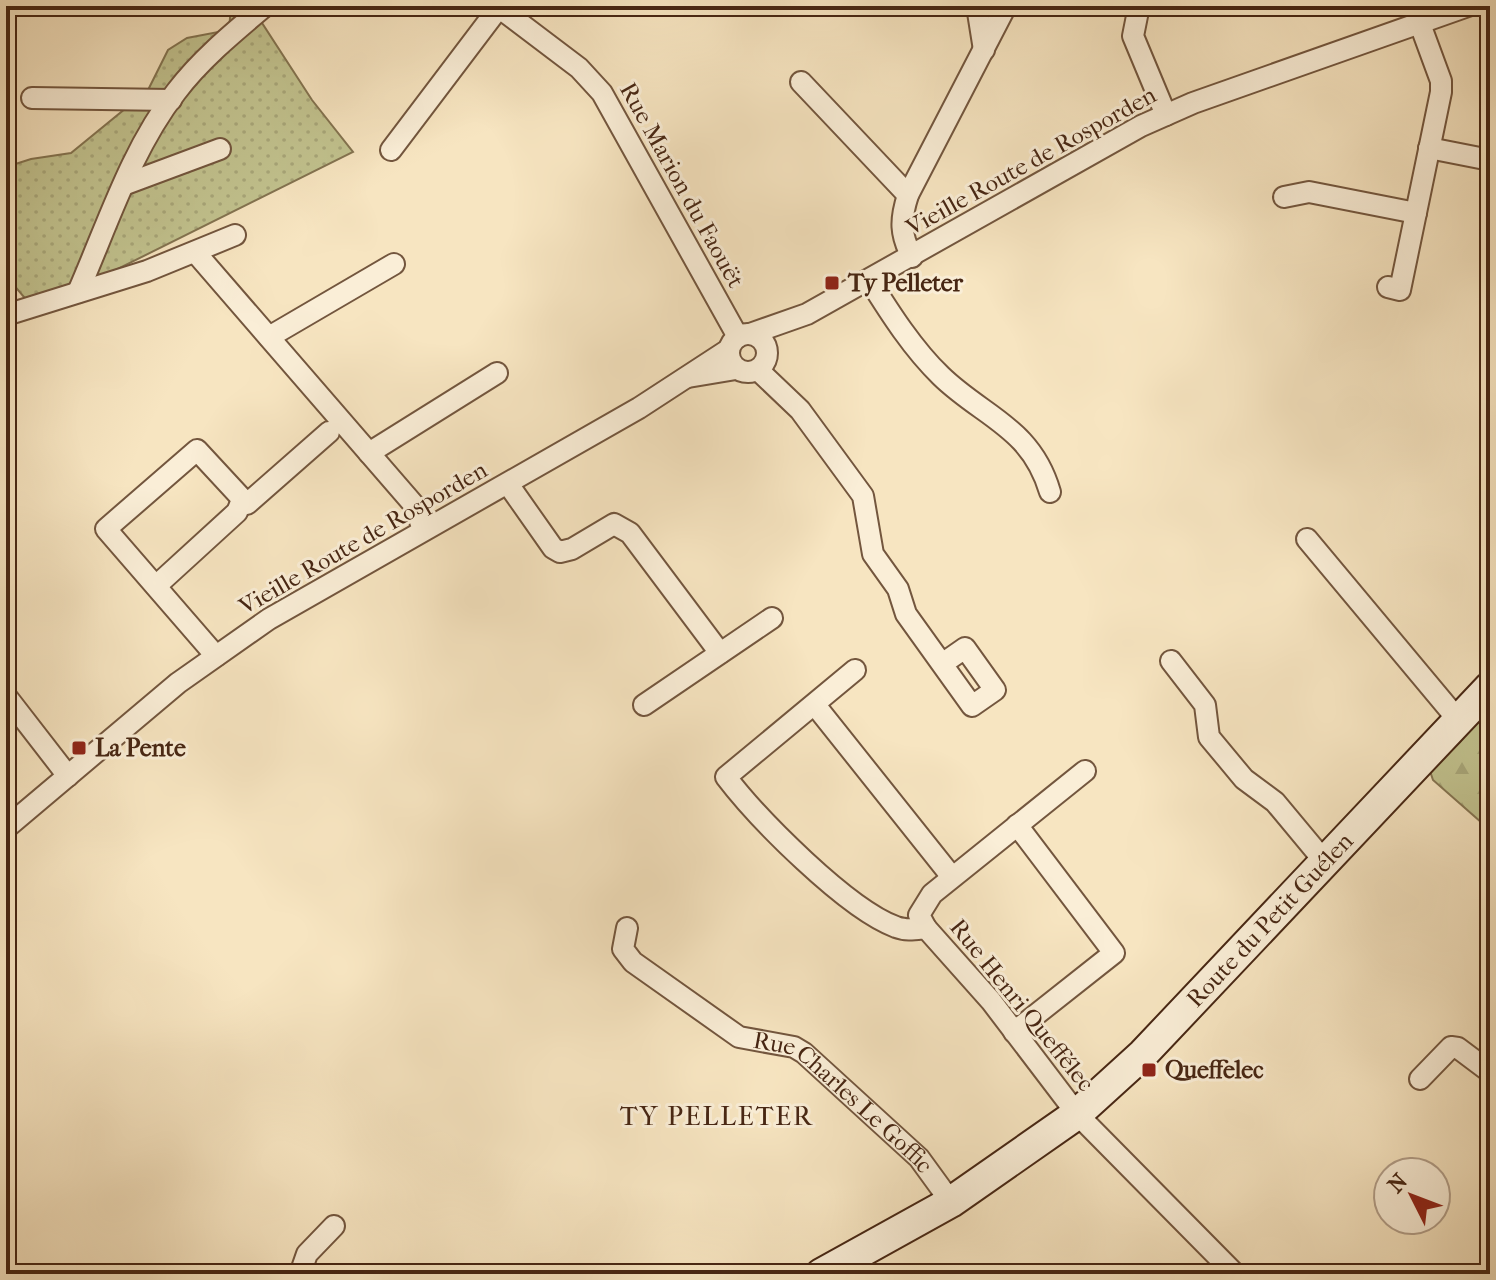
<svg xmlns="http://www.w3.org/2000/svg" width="1496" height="1280" viewBox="0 0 1496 1280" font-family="'IM FELL French Canon',serif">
<defs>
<pattern id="green-dots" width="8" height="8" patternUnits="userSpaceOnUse" patternTransform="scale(2)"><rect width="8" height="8" fill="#c2c38f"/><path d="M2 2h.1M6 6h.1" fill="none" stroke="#a8a77a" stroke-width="1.8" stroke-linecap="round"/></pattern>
<pattern id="forest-firs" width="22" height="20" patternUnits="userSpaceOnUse" patternTransform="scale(2)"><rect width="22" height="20" fill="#c2c38f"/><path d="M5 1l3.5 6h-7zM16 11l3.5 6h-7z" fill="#a8a77a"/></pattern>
</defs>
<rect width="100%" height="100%" fill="#f7e5c1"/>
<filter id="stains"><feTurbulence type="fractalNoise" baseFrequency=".0025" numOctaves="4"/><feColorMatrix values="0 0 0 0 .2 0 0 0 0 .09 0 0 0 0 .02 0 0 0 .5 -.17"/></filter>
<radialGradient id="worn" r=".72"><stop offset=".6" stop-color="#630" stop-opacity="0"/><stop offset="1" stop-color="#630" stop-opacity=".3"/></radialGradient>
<!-- green -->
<polygon fill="url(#green-dots)" stroke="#847451" stroke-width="2" points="231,6 251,6 312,100 353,152 35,310 6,276 9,209 6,167 31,159 71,153 148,90 168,50 187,38 229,30"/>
<!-- forest -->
<polygon fill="url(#forest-firs)" stroke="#847451" stroke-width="2" points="1490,703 1490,830 1433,780 1430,771 1460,742"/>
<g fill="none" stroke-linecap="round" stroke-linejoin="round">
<defs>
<g id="street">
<polyline points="497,6 579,68 602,93 738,337"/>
<polyline points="977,6 984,50"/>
<polyline points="1139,6 1133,36 1166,115"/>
<polyline points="801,82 908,195"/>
<polyline points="32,98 171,100"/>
<polyline points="1429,148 1490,160"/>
<polyline points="391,150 500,6"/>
<polyline points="126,184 220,149"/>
<polyline points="1284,197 1309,192 1416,213"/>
<polyline points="195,252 415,506 423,530"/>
<path d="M 912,257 C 900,234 900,220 908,195 L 1006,6"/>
<path d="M 870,281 C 890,313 913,349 941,376 C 983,417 1031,427 1050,492"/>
<polyline points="1388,287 1400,290 1441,92 1441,81 1420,24"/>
<path d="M 78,292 C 107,226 131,150 176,92 C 200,60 234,32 265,6"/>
<polyline points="6,315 147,271 235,235"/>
<circle cx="748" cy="353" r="19"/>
<polyline points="750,334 807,314 1141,126 1193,103 1468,6"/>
<polyline points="269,337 394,264"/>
<polyline points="758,370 800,410 863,496 873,554 898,589 906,614 972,706 995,690 965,648 942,664"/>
<polyline points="688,377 736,369"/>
<polyline points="369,453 497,373"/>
<polyline points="508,484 553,548 560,552 572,549 614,524 630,533 720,653"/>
<polyline points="1307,539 1459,721"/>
<polyline points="156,586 237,512 242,500"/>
<polyline points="216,656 106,529 197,450 247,504 329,432"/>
<polyline points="1171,661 1205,705 1209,737 1244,779 1275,802 1325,862"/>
<path d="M 855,670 L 726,777 C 758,819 847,909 896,927 C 906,931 916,929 926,928 L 991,1001 L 1077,1114 L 1235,1274"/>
<polyline points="6,696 68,776"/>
<polyline points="644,705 772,618"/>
<polyline points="815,705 952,877"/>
<polyline points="6,828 178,683 269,619 639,408 728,350"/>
<path id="s1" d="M 627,928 L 623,949 L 633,962 L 739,1037 L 794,1047 L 804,1053 L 919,1158 L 951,1202"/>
<polyline points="926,928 919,915 932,894 1085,771"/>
<polyline points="1014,1032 1114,953 1017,825"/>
<polyline points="1420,1079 1451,1047 1458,1048 1490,1072"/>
<polyline points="300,1274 307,1254 334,1226"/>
</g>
<g id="secondary">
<path id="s2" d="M 821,1274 L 951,1202 L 1077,1114 L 1143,1054 L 1490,687"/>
</g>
</defs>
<!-- street casing -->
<use href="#street" stroke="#73563e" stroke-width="24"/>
<!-- secondary casing -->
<use href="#secondary" stroke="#472613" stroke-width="34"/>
<!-- street -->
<use href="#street" stroke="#faeed7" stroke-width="20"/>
<!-- secondary -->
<use href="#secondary" stroke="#faeed7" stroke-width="30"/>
</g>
<!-- markers -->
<g fill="#8f2418" stroke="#faeed7" stroke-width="3">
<rect x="824" y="275" width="16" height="16" rx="4"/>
<rect x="71" y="740" width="16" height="16" rx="4"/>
<rect x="1141" y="1062" width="16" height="16" rx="4"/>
</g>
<g text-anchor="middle" stroke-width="6" stroke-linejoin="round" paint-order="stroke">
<!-- street labels -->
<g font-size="24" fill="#472613" stroke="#faeed7">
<text transform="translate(1031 161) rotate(-29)" y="8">Vieille Route de Rosporden</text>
<text transform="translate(682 185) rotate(61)" y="8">Rue Marion du Faouët</text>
<text transform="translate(363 538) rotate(-30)" y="8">Vieille Route de Rosporden</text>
<text dy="8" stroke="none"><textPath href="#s2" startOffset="576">Route du Petit Guélen</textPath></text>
<text transform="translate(1022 1005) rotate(51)" y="8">Rue Henri Queffélec</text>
<text dy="8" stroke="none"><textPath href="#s1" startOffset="294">Rue Charles Le Goffic</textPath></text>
</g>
<!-- poi labels -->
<g font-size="24" font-weight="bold" fill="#472613" stroke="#faeed7" text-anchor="start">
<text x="848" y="291">Ty Pelleter</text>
<text x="95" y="756">La Pente</text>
<text x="1165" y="1078">Queffelec</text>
</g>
<!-- neighbourhood labels -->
<g font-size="26" letter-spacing="2" fill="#472613" stroke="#faeed7">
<text x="717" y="1125">TY PELLETER</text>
</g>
</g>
<!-- margin -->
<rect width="1496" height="1280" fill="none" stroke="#f7e5c1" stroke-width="32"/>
<rect x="8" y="8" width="1480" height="1264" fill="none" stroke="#472613" stroke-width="4"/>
<rect x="16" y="16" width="1464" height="1248" fill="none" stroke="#472613" stroke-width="2"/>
<!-- north arrow -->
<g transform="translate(1412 1196) rotate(312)"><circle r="38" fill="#faeed7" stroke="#b29e89" stroke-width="2"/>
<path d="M0-6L14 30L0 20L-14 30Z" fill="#8f2418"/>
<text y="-12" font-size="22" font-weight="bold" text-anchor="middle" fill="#472613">N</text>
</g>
<rect width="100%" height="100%" filter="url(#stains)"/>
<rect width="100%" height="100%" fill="url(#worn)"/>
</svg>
